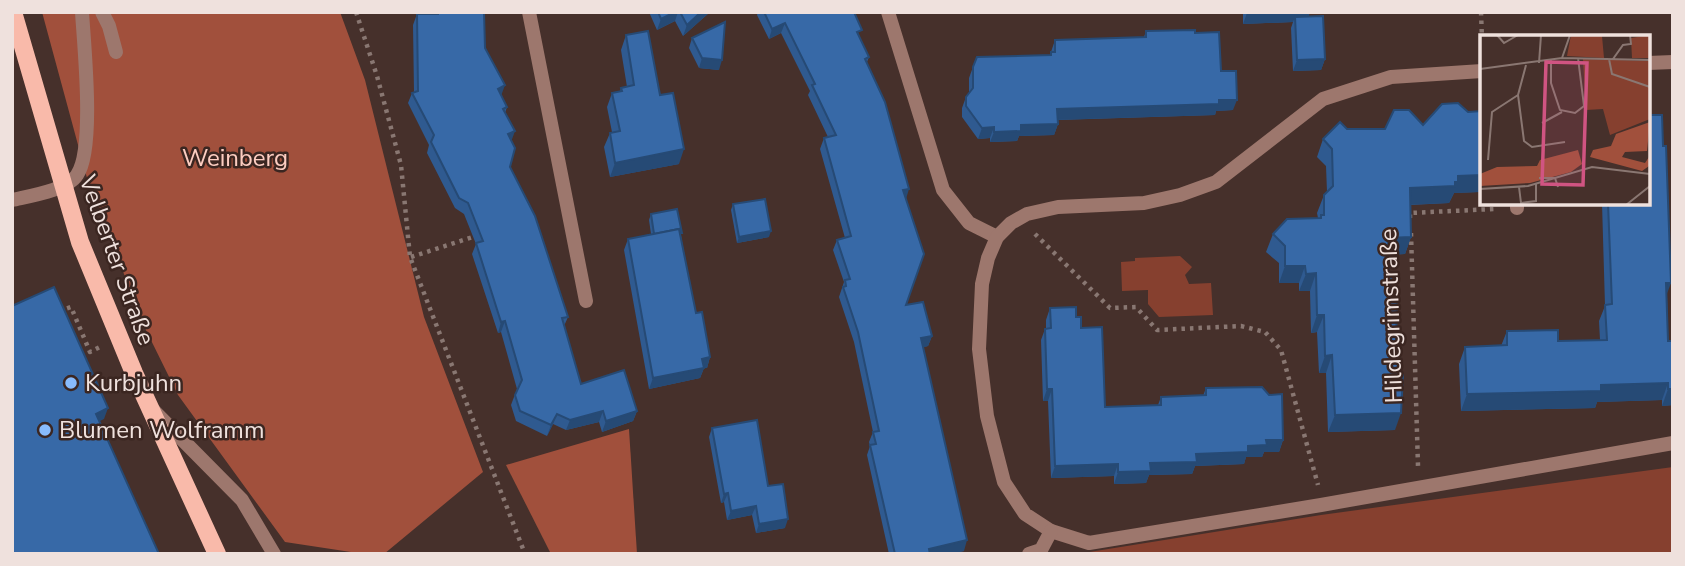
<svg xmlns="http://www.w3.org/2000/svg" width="1685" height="566" viewBox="0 0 1685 566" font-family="'Nunito Sans',sans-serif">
<rect width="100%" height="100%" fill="#46302b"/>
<!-- green -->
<g fill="#86402f">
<polygon points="1180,256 1192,267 1185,275 1189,284 1211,283 1213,315 1159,317 1148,304 1148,290 1122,291 1121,262 1135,261 1135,258"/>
<polygon points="1673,467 1673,554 1077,554 1321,515"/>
</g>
<!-- forest -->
<g fill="#a1503c">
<polygon points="42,12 340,12 365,80 424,317 483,472 384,554 364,554 285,542 178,395 144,326 87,178"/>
<polygon points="629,429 637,554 551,554 506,465"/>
</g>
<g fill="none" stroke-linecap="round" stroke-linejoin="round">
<!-- path -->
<g stroke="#897772" stroke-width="4.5" stroke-dasharray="3.5 5" stroke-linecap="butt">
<polyline points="356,12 377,76 401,165 410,257 525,554"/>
<polyline points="1481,12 1482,39"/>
<polyline points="1410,218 1410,213 1494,209"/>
<polyline points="1411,233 1418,466"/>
<polyline points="1035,234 1110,308 1136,307 1157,330 1241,326 1265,332 1281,350 1318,485"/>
<polyline points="411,257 479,235"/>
<polyline points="59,311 71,307 90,352 100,347"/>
</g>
<!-- lane -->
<g stroke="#9d776d" stroke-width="14">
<polyline points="102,12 109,26 116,52"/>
<path d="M 12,200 C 29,196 68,190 77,175 C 95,149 84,46 82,12"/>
<polyline points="1517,203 1517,208"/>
<polyline points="154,411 242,500 274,554"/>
</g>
<!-- street -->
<g stroke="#9d776d" stroke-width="14">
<polyline points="529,12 586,301"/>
<polyline points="888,12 943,190 969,223 997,237"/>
<polyline points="1648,63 1673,62"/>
<polyline points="1482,71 1391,77 1323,99 1216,182 1180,195 1144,203 1058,207 1027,214 1011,223 997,237 988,258 982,284 979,349 987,416 1004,482 1025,514 1051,531 1089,543 1321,505 1673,443"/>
<polyline points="1029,554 1041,550 1051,531"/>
</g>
<!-- primary -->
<polyline stroke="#f9baaa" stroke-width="18" points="13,12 80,242 134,373 217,554"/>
</g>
<!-- wall -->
<g fill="#2f5a90">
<polygon points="434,12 484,12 485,48 501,96 507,107 505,113 511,140 510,167 568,317 564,326 581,384 637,411 633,421 602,432 599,422 566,430 553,424 547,436 516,421 511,405 517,389 501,332 498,333 472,254 476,244 464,214 455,208 427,153 429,145 408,103 412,93 414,92 413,25 417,14 434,14"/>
<polygon points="649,12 710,12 683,36 675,21 657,30"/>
<polygon points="758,12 854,12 859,37 869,57 867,62 906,199 906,305 932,336 928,346 923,347 964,551 949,554 889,554 867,455 870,446 869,442 873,432 854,342 839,297 844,282 833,250 837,240 845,238 820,149 824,138 828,137 808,95 810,91 781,33 769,39 757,15"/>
<polygon points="1243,12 1310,12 1308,17 1325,59 1321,70 1293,71 1291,28 1293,22 1243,24"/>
<polygon points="1146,31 1195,33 1221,71 1233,110 1216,111 1215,115 1058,120 1058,124 1054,135 1019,136 1017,141 990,142 990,138 978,139 962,117 962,108 966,97 969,93 969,78 973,67 1050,55 1055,40 1144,37"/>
<polygon points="626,35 660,95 679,164 610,177 604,147 610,133 612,132 607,107 612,93 620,91 621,88 627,87 621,50"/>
<polygon points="692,38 719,70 699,68 689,48"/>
<polygon points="1482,111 1482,184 1479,192 1454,193 1449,203 1410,205 1411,237 1405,254 1388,255 1395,430 1328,432 1326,373 1319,373 1317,332 1311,333 1310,291 1299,291 1299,283 1279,283 1279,263 1266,252 1273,234 1318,218 1317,213 1324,195 1327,192 1326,166 1317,157 1323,139 1347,129 1385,129 1423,125 1468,112"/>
<polygon points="1602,203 1648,203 1667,295 1668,341 1673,341 1673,405 1662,406 1662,400 1597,402 1595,408 1461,411 1459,364 1465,347 1501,346 1507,331 1558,341 1600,340 1599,321 1605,306"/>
<polygon points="733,204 769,237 737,243 731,210"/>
<polygon points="651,214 681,236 696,313 710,357 707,368 704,368 700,378 649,389 624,250 628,239 651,234 649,220"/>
<polygon points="1050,308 1076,317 1081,328 1105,407 1158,405 1161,397 1203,396 1206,388 1283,440 1279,452 1264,452 1262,457 1246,457 1244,464 1195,466 1192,474 1149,475 1146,483 1114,484 1114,476 1051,478 1048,401 1043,401 1041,340 1045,329 1046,329 1046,320"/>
<polygon points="712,428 768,486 785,528 756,533 752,515 727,520 724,502 721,503 709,437"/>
</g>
<!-- shaded-wall -->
<g fill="#264a75">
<polygon points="675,12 678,12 675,21 657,30 661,19"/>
<polygon points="701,12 710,12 683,36 687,25"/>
<polygon points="1271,12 1310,12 1307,22 1295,17 1293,22 1243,24 1247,13"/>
<polygon points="785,23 781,33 769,39 772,29"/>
<polygon points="702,58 722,60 719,70 699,68"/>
<polygon points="1325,59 1321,70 1293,71 1297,60"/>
<polygon points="505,85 501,96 498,89"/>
<polygon points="1237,100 1233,110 1216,111 1215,115 1053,120 1057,109"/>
<polygon points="1058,124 1054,135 1019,136 1017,141 990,142 994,132 1021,125"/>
<polygon points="994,127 990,138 978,139 982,128"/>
<polygon points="515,131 511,142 508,134"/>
<polygon points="684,149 679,164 610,177 615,163"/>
<polygon points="1482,175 1482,184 1479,192 1454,193 1449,203 1403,205 1410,188 1458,176"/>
<polygon points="909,189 906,199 903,190"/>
<polygon points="771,231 769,237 737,243 739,237"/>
<polygon points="1411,237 1405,254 1382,255 1388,238"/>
<polygon points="1285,266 1305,266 1299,283 1279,283"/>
<polygon points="1316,273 1310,291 1299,291 1306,274"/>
<polygon points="1666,283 1671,283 1665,299"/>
<polygon points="1317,315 1324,315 1317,332 1311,333"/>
<polygon points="505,321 501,332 498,333 501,322"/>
<polygon points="932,336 928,346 918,349 921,338"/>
<polygon points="1332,355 1326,373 1319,373 1325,356"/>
<polygon points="710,357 707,368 704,368 700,378 649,389 653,378 702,359"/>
<polygon points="1668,383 1662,400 1597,402 1595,408 1461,411 1467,394 1601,385"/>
<polygon points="1047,389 1052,389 1048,401 1043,401"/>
<polygon points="1668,389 1673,389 1673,405 1662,406"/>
<polygon points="108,408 104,419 92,425 96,414"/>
<polygon points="603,411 599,422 566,430 570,420"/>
<polygon points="637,411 633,421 602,432 606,421"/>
<polygon points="1401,413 1395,430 1328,432 1335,415"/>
<polygon points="557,414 553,424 547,436 551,425"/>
<polygon points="1266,440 1283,440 1279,452 1264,452 1262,457 1246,457 1244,464 1195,466 1192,474 1149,475 1146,483 1114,484 1118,472 1150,463 1196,454 1248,446"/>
<polygon points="1118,464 1114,476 1051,478 1055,466"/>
<polygon points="728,493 724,502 721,503 724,494"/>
<polygon points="756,506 752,515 727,520 731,511"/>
<polygon points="788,519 785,528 756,533 759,524"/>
<polygon points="967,540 964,551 949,554 927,554 929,549"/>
</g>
<!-- building -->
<g fill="#3769a7" stroke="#264a75" stroke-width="2">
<polygon points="438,12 484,12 485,48 505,85 498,89 507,107 503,109 515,131 508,134 515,148 510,167 535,216 568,317 562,318 581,384 624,370 637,411 606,421 603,411 570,420 557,414 551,425 520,411 515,395 522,380 505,321 501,322 476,243 483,241 468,203 459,198 431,142 434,135 412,93 418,91 417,14 438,14"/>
<polygon points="658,12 675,12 661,19"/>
<polygon points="680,12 701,12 687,25"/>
<polygon points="764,12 854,12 862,30 857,32 869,57 865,59 885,102 909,189 903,190 924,254 906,305 923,302 932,336 921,338 967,540 929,549 930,554 895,554 870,445 876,444 873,432 879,431 858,332 843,287 846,286 845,280 850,279 837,240 851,236 824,138 836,135 812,85 815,84 785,23 772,29"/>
<polygon points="1323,16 1325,59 1297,60 1295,17"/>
<polygon points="725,22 722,60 702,58 692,38"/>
<polygon points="1195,30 1195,33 1219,32 1221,71 1236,71 1237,100 1219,100 1219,104 1057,109 1058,124 1021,125 1021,131 994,132 994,127 982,128 966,106 966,97 973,88 973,67 977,57 1051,55 1051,52 1055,52 1055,40 1146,37 1146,31"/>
<polygon points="648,31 660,95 673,93 684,149 615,163 610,133 620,131 612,93 622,91 621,88 634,85 626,35"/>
<polygon points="1458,103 1468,112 1482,111 1482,175 1458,176 1458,182 1455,182 1455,186 1410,188 1411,237 1388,238 1389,275 1397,290 1396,353 1399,353 1400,373 1403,375 1401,413 1335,415 1332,355 1325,356 1324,315 1317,315 1316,273 1306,274 1305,266 1285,266 1285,246 1273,234 1287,219 1321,218 1321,215 1324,215 1324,195 1333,186 1332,149 1323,139 1340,122 1347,129 1385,129 1394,110 1409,110 1423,125 1442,104"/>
<polygon points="1648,115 1662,115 1663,146 1666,146 1671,283 1666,283 1668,341 1673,341 1673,389 1668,389 1668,383 1601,385 1601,391 1467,394 1465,347 1507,345 1507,331 1558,330 1558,341 1607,340 1605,305 1612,304 1608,203 1648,203"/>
<polygon points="765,199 771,231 739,237 733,204"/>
<polygon points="677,209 682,233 680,233 679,229 654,234 651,214"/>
<polygon points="679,229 696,313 702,312 710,357 702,359 704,368 653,378 628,239"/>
<polygon points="54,287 108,408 96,414 159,554 12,554 12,306"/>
<polygon points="1076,307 1076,317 1081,317 1081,328 1102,327 1105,407 1161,405 1161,397 1206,395 1206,388 1262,387 1269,395 1282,394 1283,440 1266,440 1267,445 1248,446 1248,452 1196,454 1197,462 1150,463 1151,471 1118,472 1118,464 1055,466 1052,389 1047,389 1045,329 1051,328 1050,308"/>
<polygon points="757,420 768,486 783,484 788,519 759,524 756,506 731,511 728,493 724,494 712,428"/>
</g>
<!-- markers -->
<g fill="#88bbfc" stroke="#3b2621" stroke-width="2.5">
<circle cx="71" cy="383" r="7"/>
<circle cx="45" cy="430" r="7"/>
</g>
<g text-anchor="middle" stroke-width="5" stroke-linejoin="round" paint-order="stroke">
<!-- park labels -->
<g font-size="24" fill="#fdcdc1" stroke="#3b2621">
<text x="235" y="166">Weinberg</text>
</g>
<!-- street labels -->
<g font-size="24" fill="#efe1dd" stroke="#3b2621">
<text transform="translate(117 260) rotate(70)" y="8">Velberter Straße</text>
<text transform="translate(1391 316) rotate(-92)" y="8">Hildegrimstraße</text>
</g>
<!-- poi labels -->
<g font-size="24" fill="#efe1dd" stroke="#3b2621" text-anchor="start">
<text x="85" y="391">Kurbjuhn</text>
<text x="59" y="438">Blumen Wolframm</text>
</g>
</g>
<!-- overview -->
<g transform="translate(1480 35)">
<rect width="170" height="170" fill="#46302b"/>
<path d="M 91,0 L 122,1 L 124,23 L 87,21 ZM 170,0 L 170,23 L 152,23 L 151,3 ZM 103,24 L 170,26 L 170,84 L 130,100 L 123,74 L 106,75 Z" fill="#86402f"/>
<path d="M 170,87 L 167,116 L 145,117 L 142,122 L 165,128 L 169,122 L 169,131 L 162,136 L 110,122 L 113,115 L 131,111 L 136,99 ZM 98,115 L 102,129 L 91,137 L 50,148 L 0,151 L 0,139 L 17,132 L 57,131 L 60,125 Z" fill="#a1503c"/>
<path fill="none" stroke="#8a7772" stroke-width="2" d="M 17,0 L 24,8 L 38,0M 82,23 L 90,0M 129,24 L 132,39 L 170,52M 133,24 L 143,10 L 151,9 L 150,0M 71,25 L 71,48 L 80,75 L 95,78 L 104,71 L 98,23M 59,28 L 61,0M 46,30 L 38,60 L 44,106 L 52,112 L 85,107M 0,34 L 82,23 L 170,25M 62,88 L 82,77M 8,125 L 12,77 L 38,60M 59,143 L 75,143 L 78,152M 39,152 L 41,168 L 56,166 L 56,149M 0,154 L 48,151 L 112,132 L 170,139M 146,170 L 170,151"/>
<path fill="#d05482" fill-opacity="0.15" stroke="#d05482" stroke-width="3.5" d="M 66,27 L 107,28 L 103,150 L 62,149 Z"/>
<rect width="170" height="170" fill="none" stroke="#efe1dd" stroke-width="3.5"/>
</g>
<!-- border -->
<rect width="1685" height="566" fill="none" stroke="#efe1dd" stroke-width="28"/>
</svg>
